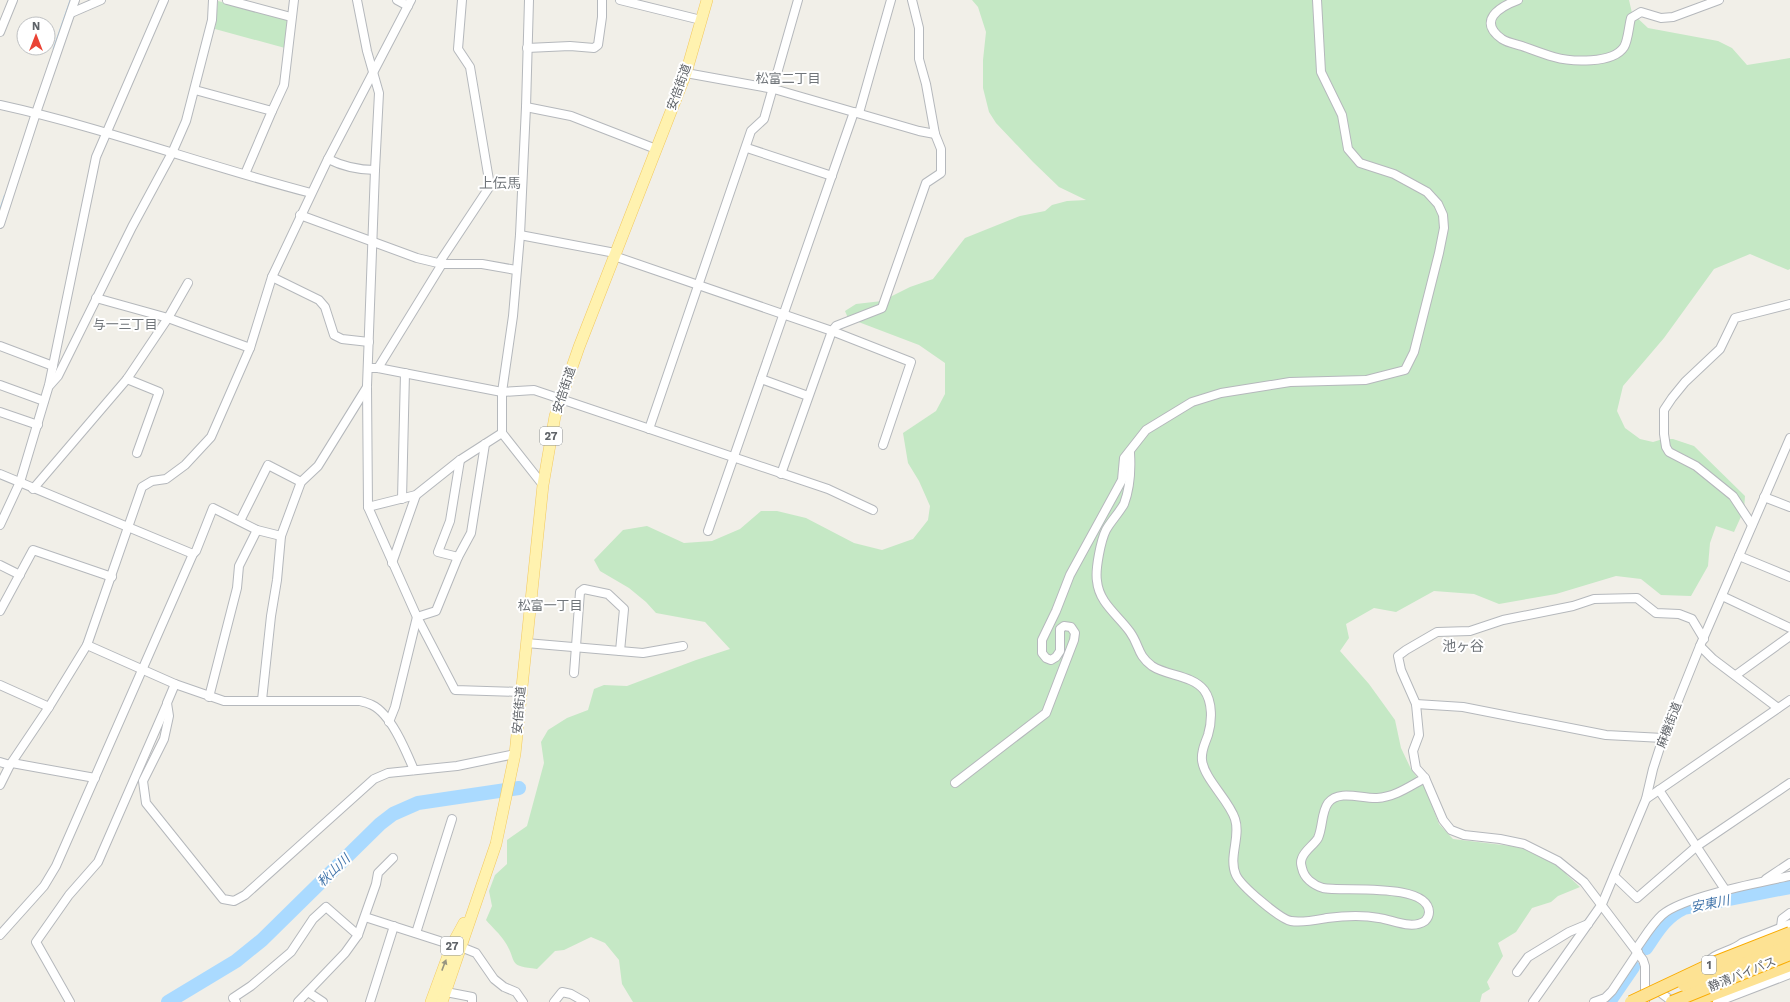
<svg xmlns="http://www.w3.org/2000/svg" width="1790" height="1002" viewBox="0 0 1790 1002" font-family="'Work Sans','Noto Sans JP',sans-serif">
<rect width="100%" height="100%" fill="#f1efe8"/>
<!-- green -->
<g fill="#c5e8c5">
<path d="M 972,0 L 1629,0 L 1632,13 L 1648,28 L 1718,41 L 1732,48 L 1747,65 L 1790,58 L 1790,269 L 1788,270 L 1750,254 L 1714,269 L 1664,338 L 1623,386 L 1617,411 L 1625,428 L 1640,439 L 1653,442 L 1663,439 L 1673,439 L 1694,446 L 1745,496 L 1744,510 L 1734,532 L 1716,526 L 1710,543 L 1708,566 L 1691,596 L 1661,595 L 1641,579 L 1616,576 L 1556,594 L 1499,604 L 1474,594 L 1434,591 L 1396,612 L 1374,608 L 1346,624 L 1349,638 L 1340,651 L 1369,684 L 1395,720 L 1401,748 L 1411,769 L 1425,788 L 1439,824 L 1453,839 L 1511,846 L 1538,852 L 1564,869 L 1567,875 L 1580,887 L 1558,896 L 1551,902 L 1532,908 L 1516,932 L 1498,943 L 1503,956 L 1487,982 L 1490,989 L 1482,994 L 1480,1002 L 633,1002 L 622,984 L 619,960 L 605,943 L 591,937 L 564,950 L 555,951 L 537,969 C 506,966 518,962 505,942 C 500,934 492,927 486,920 L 492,906 L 489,891 L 495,875 L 507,864 L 507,840 L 527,826 L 544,763 L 541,742 L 548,730 L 567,718 L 588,710 L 594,689 L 604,685 L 627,686 L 696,660 L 730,649 L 705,622 L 656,613 L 646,602 L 629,588 L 600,571 L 594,560 L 623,530 L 647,526 L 684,543 L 712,541 L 740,529 L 761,511 L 777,511 L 806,518 L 854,543 L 882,550 L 913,539 L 928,520 L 930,506 L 919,481 L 908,463 L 903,433 L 936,411 L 945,394 L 945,363 L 919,345 L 848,318 L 845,311 L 856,304 L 882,301 L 910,287 L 933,279 L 965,238 L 1020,216 L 1045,211 L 1052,205 L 1067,201 L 1086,200 L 1059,187 L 1033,162 L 996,123 L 989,112 L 983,88 L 983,60 L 986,32 L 978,7 Z"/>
<polygon points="218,1 288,19 285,48 215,29"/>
</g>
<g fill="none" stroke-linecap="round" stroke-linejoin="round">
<!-- stream -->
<g stroke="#aadaff" stroke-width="2.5">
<polyline points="54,49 71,0"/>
<polyline points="0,211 5,196"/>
</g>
<!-- river -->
<g stroke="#aadaff" stroke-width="14">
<path d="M 1646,948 C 1657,932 1665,917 1684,908 L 1790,887"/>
<polyline points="168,1002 236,961 262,940 380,824 393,814 418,803 519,788"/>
<polyline points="1609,1002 1633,967"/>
</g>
<defs>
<g id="minor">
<polyline points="227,0 291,17"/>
<polyline points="357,0 367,51 379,93 375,170 367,386 368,507 417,617 455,690 521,692"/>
<polyline points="397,0 408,6"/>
<polyline points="529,0 526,107 520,235 513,316 502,392 502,433 543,485"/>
<polyline points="620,0 701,20"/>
<path d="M 1518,0 C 1499,7 1477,21 1502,39 C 1508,43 1516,44 1522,46 C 1533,50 1543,54 1554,57 C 1571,62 1613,64 1624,47 C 1628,41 1629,25 1631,18 L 1641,12 L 1661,18 L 1673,17 L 1719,0"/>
<polyline points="71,13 101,0"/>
<polyline points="0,32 13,0"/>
<polyline points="527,48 570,46 594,48 598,45 602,17 602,0"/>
<polyline points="686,73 774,89 919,131 935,134"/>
<polyline points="195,90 272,111 284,85 294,0"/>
<path d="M 0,105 C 105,128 206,166 311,193"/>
<polyline points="526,107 571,116 656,149"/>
<polyline points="859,113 891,0"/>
<polyline points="747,148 832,176"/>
<path d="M 328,159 C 344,167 357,170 375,170"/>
<polyline points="245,174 272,111"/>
<polyline points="300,215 417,258 442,264 482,264 516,270"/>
<polyline points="0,224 36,113 75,0"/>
<polyline points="520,235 615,253"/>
<polyline points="614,256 832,331 911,362 883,445"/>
<polyline points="439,263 490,186 470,67 458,49 462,0"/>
<polyline points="272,277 319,300 325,307 334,335 342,339 369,342"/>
<polyline points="96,298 168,318 250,348"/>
<polyline points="0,346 53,366"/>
<polyline points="369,368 378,368 502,392 534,390 828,489 873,510"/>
<polyline points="378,368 442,264"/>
<polyline points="127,379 159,392 137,453"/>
<polyline points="761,379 808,396"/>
<polyline points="0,385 44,401"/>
<polyline points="50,385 58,376 132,227 172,153 186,121 212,20 213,0"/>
<polyline points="0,412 38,425"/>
<polyline points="649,429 751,131 764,119 798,0"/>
<path d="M 1130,453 C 1131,469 1130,488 1124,504 C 1119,513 1111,521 1106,530 C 1101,540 1095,569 1097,581 C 1099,603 1118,615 1130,632 C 1140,646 1137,655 1152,666 C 1167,676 1192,675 1204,690 C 1213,702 1212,722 1208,735 C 1205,744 1201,750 1202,760 C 1204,779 1229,800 1235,819 C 1241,837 1228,857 1236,875 C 1241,886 1280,919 1291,921 C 1302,923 1316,920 1327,918 C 1343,916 1363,915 1379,918 C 1393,920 1412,930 1425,921 C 1428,918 1429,915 1429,912 C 1428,882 1343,892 1323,888 C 1313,885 1304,878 1302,868 C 1301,863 1300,863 1302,858 C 1305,850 1314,845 1318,838 C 1323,827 1321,813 1328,803 C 1339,789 1362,799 1377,798 C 1395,797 1410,786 1425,778"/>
<polyline points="0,474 193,554"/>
<polyline points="781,474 832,331 836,326 882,308 926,183 941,173 941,149 935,134 926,84 919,59 919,28 912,0"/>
<polyline points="33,489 127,379 168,318 188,283"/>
<polyline points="1764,497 1790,507"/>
<polyline points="402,499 405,373"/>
<polyline points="368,507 416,495 460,460 502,433"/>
<polyline points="240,521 268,465 301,482"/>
<polyline points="0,525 20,482 49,385 96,157 164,0"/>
<polyline points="1752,525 1733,496 1696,466 1669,452 1666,447 1664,434 1664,410 1672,398 1685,382 1720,349 1735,318 1790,304"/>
<polyline points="708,531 854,112"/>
<polyline points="1739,556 1790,577"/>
<polyline points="458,557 438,552 450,521 460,460"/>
<polyline points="392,563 416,495"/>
<polyline points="0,565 20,575"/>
<polyline points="1722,596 1790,628"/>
<polyline points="0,611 33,550 112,577"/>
<polyline points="417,617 436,611 458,557 471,533 485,444"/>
<polyline points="526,643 643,653 683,646"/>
<path d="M 87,645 L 175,684 L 224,701 L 360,701 C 364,702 368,703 372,705 C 391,714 406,751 414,770"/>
<polyline points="1700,646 1713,659 1778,708"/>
<polyline points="574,673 580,592 584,589 608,594 624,609 620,651"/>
<polyline points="1736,675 1790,636"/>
<polyline points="175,684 167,703 169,716 164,739 143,781 146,803 223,899 234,901 245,895 374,779 388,773 457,766 515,754"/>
<polyline points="0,685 49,707"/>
<polyline points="209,697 237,588 239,566 257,530"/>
<polyline points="262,700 271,616 277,580 281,536 301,482 318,466 367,387"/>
<polyline points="1416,704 1463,707 1606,735 1663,738"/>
<polyline points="389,722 395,707 417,617"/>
<polyline points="0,762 10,765"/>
<polyline points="12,763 95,778"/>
<polyline points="955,783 1046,713 1074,640 1075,633 1071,627 1064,626 1060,629 1060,651 1056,657 1051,660 1046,658 1042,653 1042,640 1056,611 1070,575 1122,480 1124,458 1146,430 1192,402 1221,393 1290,382 1366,380 1405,370 1414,352 1439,253 1444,228 1443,215 1438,204 1427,192 1394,174 1360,163 1348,149 1342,115 1321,72 1317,0"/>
<polyline points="0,785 10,765 49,707 87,645 142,487 152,481 166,479 185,465 211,437 250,348 272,277 328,159 411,0"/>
<polyline points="1659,790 1726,891"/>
<polyline points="1646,799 1790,700"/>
<polyline points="1614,876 1637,898 1697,846 1790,783"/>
<polyline points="1766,879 1790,863"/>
<polyline points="365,917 452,945"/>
<polyline points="1781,927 1782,919 1790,913"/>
<polyline points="416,933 452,819"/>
<polyline points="0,935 44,886 56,866 193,554 196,551 213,508 257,530 281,536"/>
<polyline points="461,947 476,953 494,979 504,987 516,992 523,1002"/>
<path d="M 1636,949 C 1644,938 1652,924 1662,915 C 1682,897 1761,882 1790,876"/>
<path d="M 1706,966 C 1711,952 1732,952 1742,943 L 1790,924"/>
<polyline points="1517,972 1528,957 1569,932 1588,924"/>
<polyline points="308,992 323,1002"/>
<polyline points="446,992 472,997 472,1002"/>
<polyline points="1661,993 1673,1002"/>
<polyline points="70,1002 36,942 69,895 98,862 167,704"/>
<polyline points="236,1002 233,998 251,986 291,952 313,919 326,907 358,935"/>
<polyline points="298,1002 345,953 358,935 376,884 378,873 393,858"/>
<polyline points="370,1002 394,926"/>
<polyline points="554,1002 562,992 571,994 585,1002"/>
<polyline points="1533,1002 1602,904 1646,799 1653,769 1663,738 1700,646 1790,438"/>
<polyline points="1594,1002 1605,998 1612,991 1638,952"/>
<polyline points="1645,1002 1645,966 1643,960 1584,882 1558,861 1524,844 1500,839 1464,835 1451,830 1443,820 1425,778 1416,768 1413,751 1419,735 1416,704 1401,670 1398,656 1406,650 1437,632 1470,631 1503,620 1573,606 1594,599 1637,598 1656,613 1679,614 1692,619 1704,639"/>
<polyline points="1717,1002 1790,974"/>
</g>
<g id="major">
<polyline points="431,1002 452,945 464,923"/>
<polyline points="442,1002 496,844 515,754 543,485 555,416 579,347 686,73 707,0"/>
</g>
<polyline id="highway" points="1693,1002 1790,965"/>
</defs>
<!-- minor casing -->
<use href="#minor" stroke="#b5b8bc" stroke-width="10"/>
<!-- major casing -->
<use href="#major" stroke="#f2c960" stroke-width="12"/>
<!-- highway casing -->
<use href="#highway" stroke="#f9ab00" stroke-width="14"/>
<!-- minor -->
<use href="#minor" stroke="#fff" stroke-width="8"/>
<!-- major -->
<use href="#major" stroke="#fff2af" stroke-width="11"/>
<!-- highway -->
<use href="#highway" stroke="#fde293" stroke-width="12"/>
<defs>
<g id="highway-bridge">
<polyline points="1684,985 1790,943"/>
<polyline points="1631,1002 1716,962 1790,933"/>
<polyline points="1672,1002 1790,954"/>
</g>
</defs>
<!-- highway-bridge casing -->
<use href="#highway-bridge" stroke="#f9ab00" stroke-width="14" stroke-linecap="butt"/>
<!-- highway-bridge -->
<use href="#highway-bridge" stroke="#fde293" stroke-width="12"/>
</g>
<!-- one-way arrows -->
<defs><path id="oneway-solid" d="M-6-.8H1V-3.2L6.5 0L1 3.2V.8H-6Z"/></defs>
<use fill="#979581" href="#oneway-solid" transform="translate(444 965) rotate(-69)"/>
<g text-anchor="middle" stroke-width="4" stroke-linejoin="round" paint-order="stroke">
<!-- shield labels -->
<g fill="#fff" stroke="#8f9295" stroke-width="1">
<rect x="540" y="427" width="22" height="18" rx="3"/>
<rect x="441" y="937" width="22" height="18" rx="3"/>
<rect x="1702" y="956" width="14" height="18" rx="3"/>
</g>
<g font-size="11" font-weight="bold" fill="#5f6368">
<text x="551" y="440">27</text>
<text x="452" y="950">27</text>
<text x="1709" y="969">1</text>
</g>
<!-- street labels -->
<g font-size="12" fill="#5f6368" stroke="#fff">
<text transform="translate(679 87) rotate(-70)" y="4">安倍街道</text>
<text transform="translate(564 390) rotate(-72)" y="4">安倍街道</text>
<text transform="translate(519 710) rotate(-85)" y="4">安倍街道</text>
<text transform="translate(1669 725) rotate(-69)" y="4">麻機街道</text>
<text transform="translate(1742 974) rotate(-22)" y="4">静清バイパス</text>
</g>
<!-- neighbourhood labels -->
<g font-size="13" fill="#70757a" stroke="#fff">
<text x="788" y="83">松富二丁目</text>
<text x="125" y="329">与一三丁目</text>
<text x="550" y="610">松富一丁目</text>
</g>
<!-- water labels -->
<g font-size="13" font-style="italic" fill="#4174aa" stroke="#fff">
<text transform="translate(333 870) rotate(-44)" y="5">秋山川</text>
<text transform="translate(1710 903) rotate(-11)" y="5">安東川</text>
</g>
<!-- quarter labels -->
<g font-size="14" fill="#70757a" stroke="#fff">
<text x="500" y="188">上伝馬</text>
<text x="1463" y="651">池ヶ谷</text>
</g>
</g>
<!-- north arrow -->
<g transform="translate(36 36)"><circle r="19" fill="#ffffff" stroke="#bfc1c3"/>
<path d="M0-3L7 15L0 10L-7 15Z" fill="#ea4335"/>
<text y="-6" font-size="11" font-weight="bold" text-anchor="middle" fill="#5f6368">N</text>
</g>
</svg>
